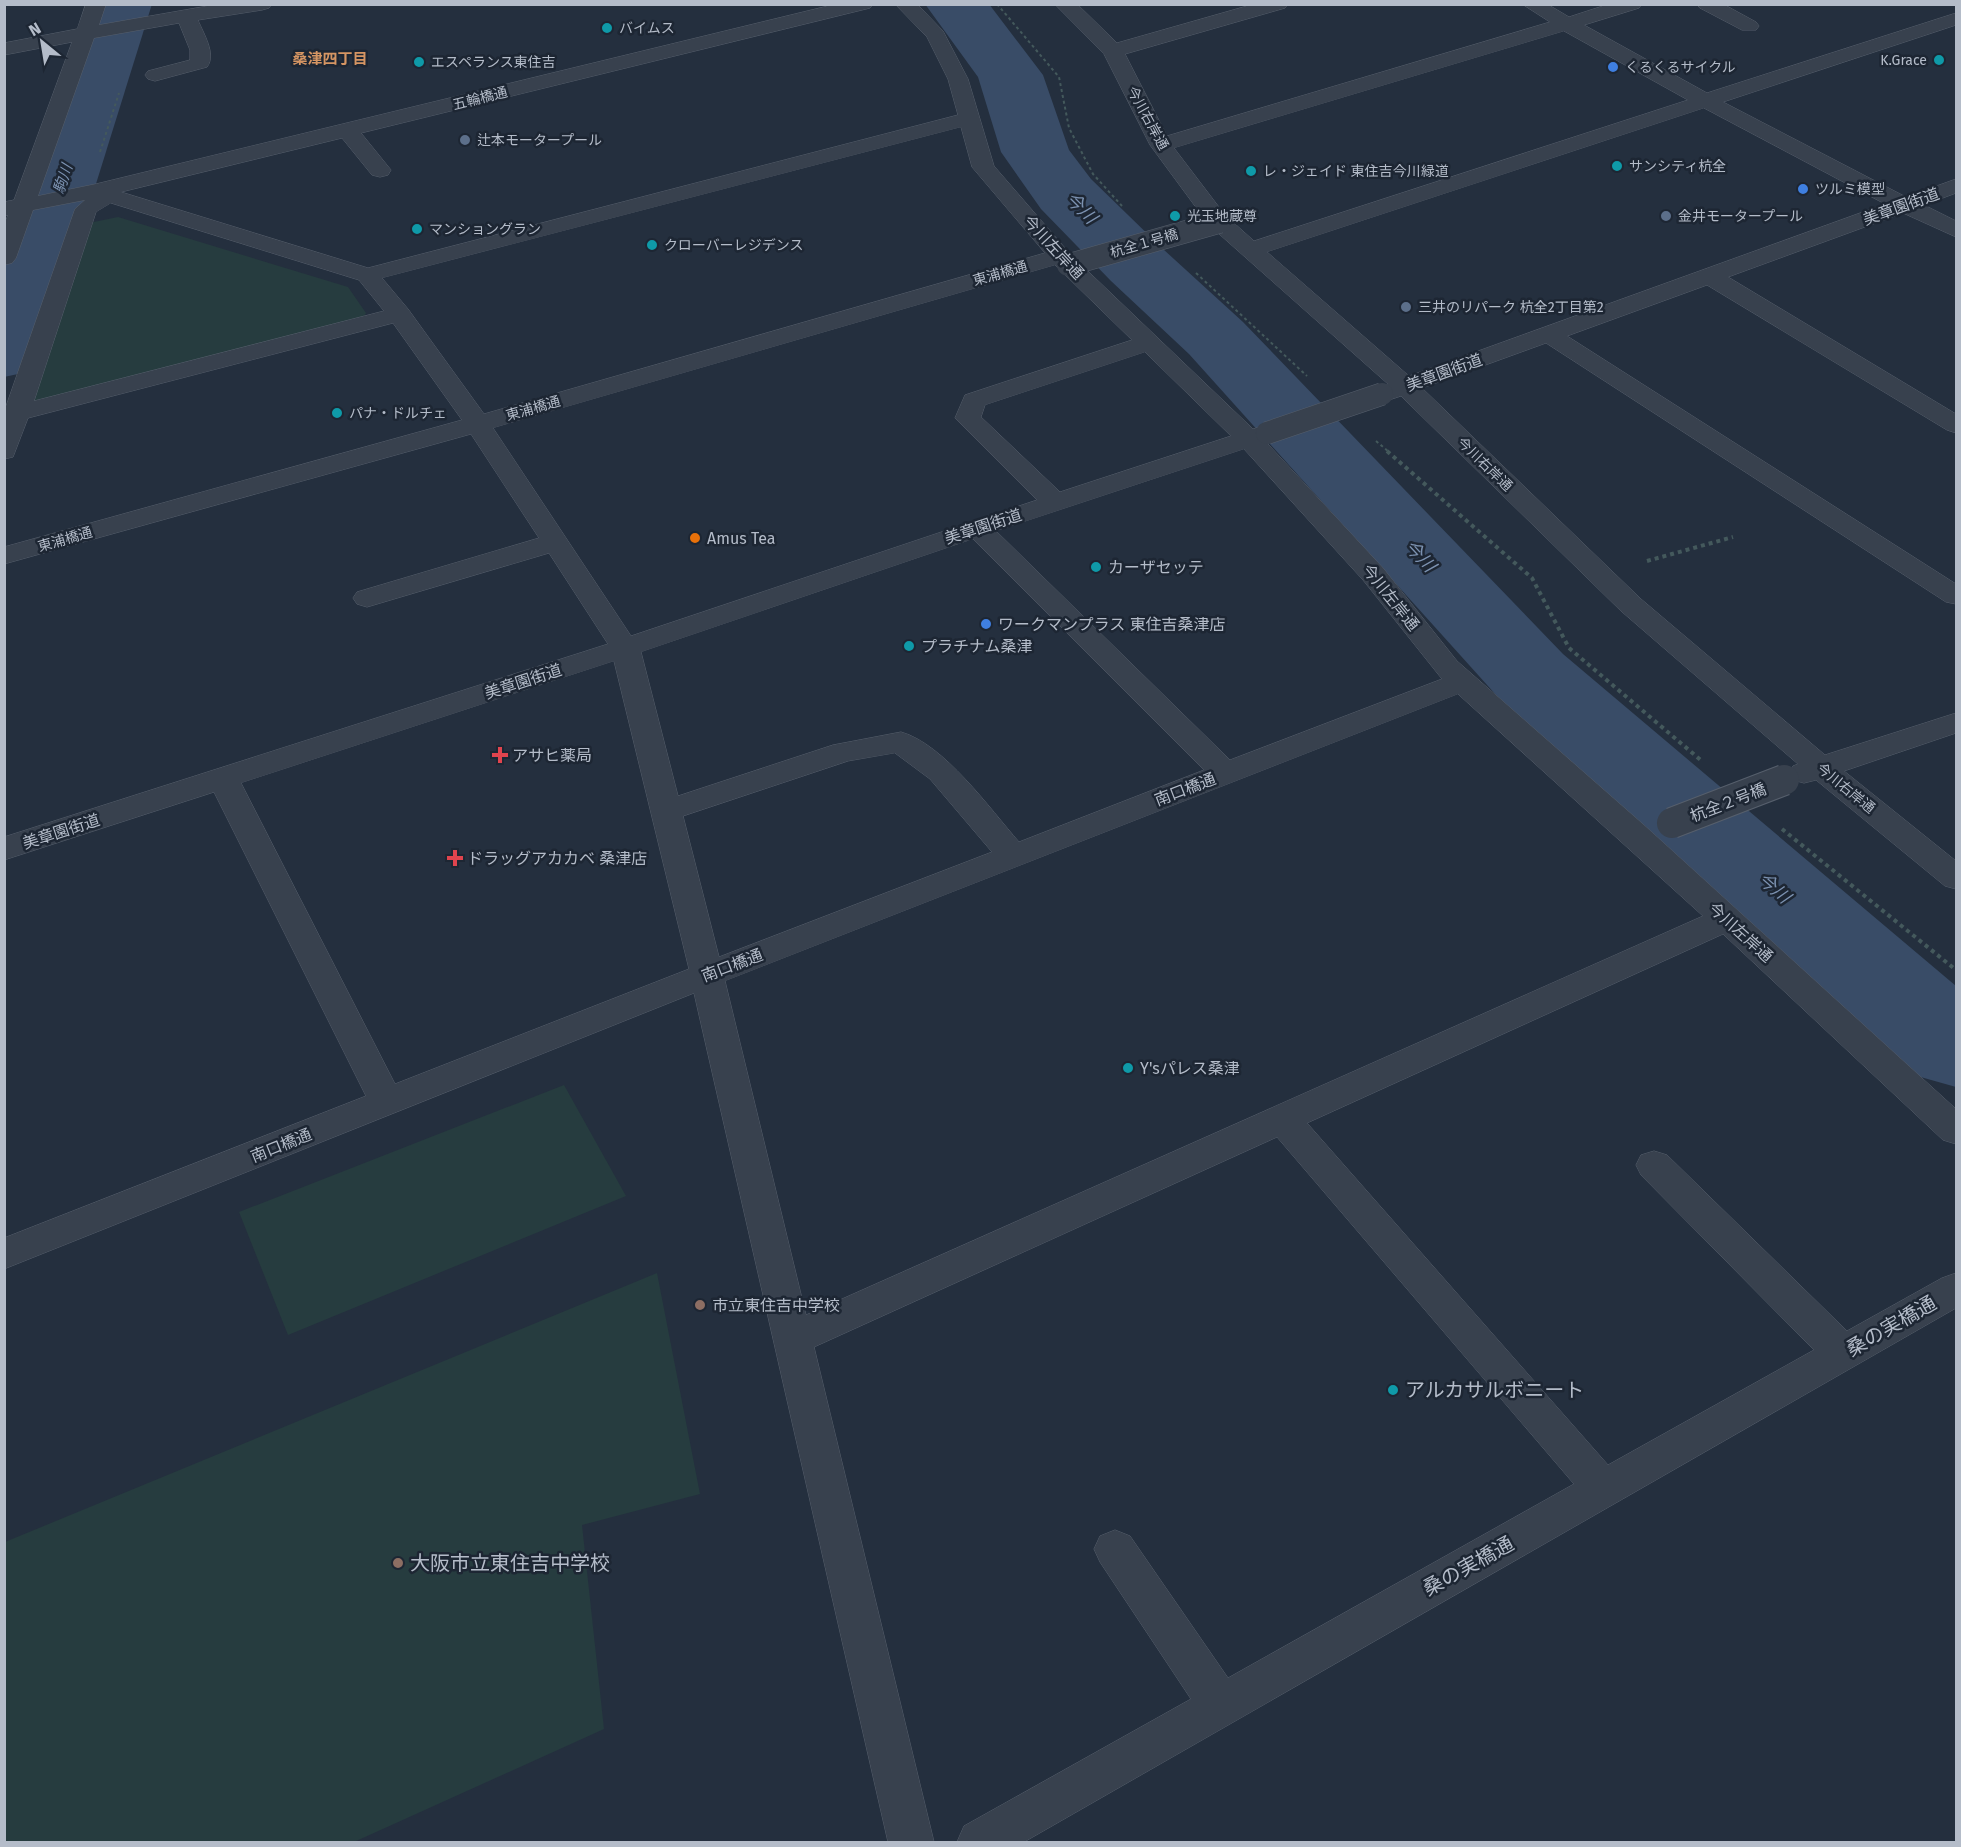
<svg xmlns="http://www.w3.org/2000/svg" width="1961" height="1847" viewBox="0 0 1961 1847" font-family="'Fira Sans','Noto Sans JP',sans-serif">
<rect width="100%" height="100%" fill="#242f3e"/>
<!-- green -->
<g fill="#263c3f">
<polygon points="118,217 348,287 366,313 364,316 29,405 89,223"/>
<polygon points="564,1085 626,1196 288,1335 239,1212"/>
<polygon points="657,1273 700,1494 582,1525 604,1729 354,1842 5,1842 5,1542"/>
</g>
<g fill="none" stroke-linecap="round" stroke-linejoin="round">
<!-- river -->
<g fill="#394c67" fill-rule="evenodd">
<polygon points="90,4 152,4 43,354 32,371 4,377 4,243"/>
<polygon points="925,4 989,4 1043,75 1069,150 1091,179 1163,249 1243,322 1563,654 1956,986 1956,1087 1917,1076 1497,696 1189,354 1111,281 1041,209 1001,152 978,77"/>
</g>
<defs>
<g id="minor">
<path d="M 86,4 L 106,4 L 99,25 L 219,4 L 272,4 L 269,8 L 262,10 L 198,20 C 203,33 217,54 207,67 L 155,81 L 148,79 L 145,75 L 148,71 L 190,60 L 190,50 L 179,23 L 94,38 L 38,196 L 96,184 L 836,4 L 873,4 L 870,8 L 361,133 L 391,170 L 388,175 L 380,177 L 372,175 L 342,138 L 121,192 L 368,268 L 958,115 L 948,79 L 927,37 L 895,4 L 917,4 L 943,31 L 968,79 L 994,166 L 1071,255 L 1253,429 L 1266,425 L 1275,427 L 1279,433 L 1275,439 L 1266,442 L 1383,568 L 1457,661 L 1645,826 L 1956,1109 L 1956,1144 L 1943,1140 L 1723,934 L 1307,1123 L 1608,1465 L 1814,1350 L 1641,1175 L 1636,1165 L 1641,1155 L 1654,1151 L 1667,1155 L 1847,1331 L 1942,1278 L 1956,1273 L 1956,1308 L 1024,1842 L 957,1842 L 964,1826 L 1191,1699 L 1100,1562 L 1094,1549 L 1100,1536 L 1115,1530 L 1130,1536 L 1228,1678 L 1574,1484 L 1277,1137 L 814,1347 L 934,1842 L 888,1842 L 694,993 L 4,1269 L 4,1238 L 366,1096 L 214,792 L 4,860 L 4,837 L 608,644 L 549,553 L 367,607 L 357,604 L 353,598 L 357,592 L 539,538 L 471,434 L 4,564 L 4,547 L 462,420 L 393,323 L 28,418 L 13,457 L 4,459 L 4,412 L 75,209 L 85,200 L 33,210 L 16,258 L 12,263 L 4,265 L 4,225 L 8,215 L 4,216 L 4,202 L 14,200 L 72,42 L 4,55 L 4,43 L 77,29 ZM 961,127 L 972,167 L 1045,253 L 484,414 L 408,309 L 382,278 ZM 111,203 L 359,280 L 384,311 L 34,401 L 96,212 ZM 1055,265 L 1132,340 L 965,395 L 955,418 L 1037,500 L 631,636 L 493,428 ZM 1145,352 L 1231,436 L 1060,492 L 981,417 L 985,405 ZM 1244,449 L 1363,580 L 1442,679 L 1230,760 L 996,531 ZM 973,539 L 1204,770 L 1019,842 C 990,809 944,744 901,732 L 833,745 L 678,796 L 641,652 ZM 614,661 L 689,969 L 395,1084 L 241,783 ZM 1458,694 L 1703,916 L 806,1315 L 725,981 ZM 895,753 L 930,779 L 992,852 L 719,957 L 683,816 L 848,761 Z"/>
<path d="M 1055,4 L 1077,4 L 1117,43 L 1254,4 L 1288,4 L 1285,8 L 1125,54 L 1167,136 L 1550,22 L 1522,4 L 1547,4 L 1569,17 L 1609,4 L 1642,4 L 1639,8 L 1584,25 L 1707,93 L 1956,13 L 1956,25 L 1723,102 L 1906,197 L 1956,179 L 1956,193 L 1924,205 L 1956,221 L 1956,237 L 1903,213 L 1728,277 L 1956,414 L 1956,433 L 1947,430 L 1707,285 L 1567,336 L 1956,584 L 1956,604 L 1946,602 L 1546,343 L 1422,388 L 1641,599 L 1825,755 L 1956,713 L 1956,733 L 1844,771 L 1956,861 L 1956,889 L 1945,886 L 1816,780 L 1804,783 L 1793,780 L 1789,773 L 1793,766 L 1798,764 L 1621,611 L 1401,396 L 1386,401 L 1377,398 L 1373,393 L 1377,388 L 1388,384 L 1209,225 L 1150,145 L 1104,54 ZM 1564,31 L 1688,100 L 1254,241 L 1225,215 L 1174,148 ZM 1704,108 L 1885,204 L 1409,376 L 1267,252 Z"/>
<polygon points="1697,4 1723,4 1756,22 1759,26 1756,30 1742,30 1700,8"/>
</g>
</defs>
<!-- minor casing -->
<use href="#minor" stroke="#565f6c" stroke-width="1"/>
<!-- path-far1 -->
<g stroke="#44595c" stroke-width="2" stroke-dasharray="3 3" stroke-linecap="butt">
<polyline points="997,4 1059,77 1069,128 1093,174 1122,206"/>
<polyline points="100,152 119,93"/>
<polyline points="1196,273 1307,376"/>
<polyline points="1376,441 1389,452"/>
</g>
<!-- path -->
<g stroke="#44595c" stroke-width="4" stroke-dasharray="4 4" stroke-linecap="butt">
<polyline points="1387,451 1532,578 1569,648 1703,762"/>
<polyline points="1647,561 1733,537"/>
<polyline points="1782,829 1956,970"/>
</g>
<!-- minor -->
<use href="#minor" fill="#38414e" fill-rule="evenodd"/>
<defs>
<g id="minor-bridge-far1">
<polyline points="1068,265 1220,222"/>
<polyline points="1267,433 1382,394"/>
</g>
<polyline id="minor-bridge" points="1672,823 1784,780"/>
</defs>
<!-- minor-bridge-far1 casing -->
<use href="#minor-bridge-far1" stroke="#565f6c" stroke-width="23" stroke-linecap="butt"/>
<!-- minor-bridge casing -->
<use href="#minor-bridge" stroke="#565f6c" stroke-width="32" stroke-linecap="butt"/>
<!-- minor-bridge-far1 -->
<use href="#minor-bridge-far1" stroke="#38414e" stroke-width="22"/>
<!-- minor-bridge -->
<use href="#minor-bridge" stroke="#38414e" stroke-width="30"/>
</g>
<!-- markers -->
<g fill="#0f9aa8" stroke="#1d2633" stroke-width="2">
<circle cx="607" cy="28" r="6"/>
<circle cx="1939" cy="60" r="6"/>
<circle cx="419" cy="62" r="6"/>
<circle cx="1617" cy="166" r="6"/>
<circle cx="1251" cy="171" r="6"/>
<circle cx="1175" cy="216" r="6"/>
<circle cx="417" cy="229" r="6"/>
<circle cx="652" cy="245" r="6"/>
<circle cx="337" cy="413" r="6"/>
<circle cx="1096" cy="567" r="6"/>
<circle cx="909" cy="646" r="6"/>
<circle cx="1128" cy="1068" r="6"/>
<circle cx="1393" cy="1390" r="6"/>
</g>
<g fill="#3f7fe0" stroke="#1d2633" stroke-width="2">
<circle cx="1613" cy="67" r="6"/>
<circle cx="1803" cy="189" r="6"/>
<circle cx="986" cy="624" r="6"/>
</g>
<g fill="#5c6f8a" stroke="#1d2633" stroke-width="2">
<circle cx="465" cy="140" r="6"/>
<circle cx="1666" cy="216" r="6"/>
<circle cx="1406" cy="307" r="6"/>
</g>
<circle fill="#e8710a" stroke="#1d2633" stroke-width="2" cx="695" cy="538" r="6"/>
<g fill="#e0444e" stroke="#1d2633" stroke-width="2">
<path d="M497 746h6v6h6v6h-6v6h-6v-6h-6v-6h6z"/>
<path d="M452 849h6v6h6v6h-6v6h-6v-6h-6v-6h6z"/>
</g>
<g fill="#8d6e63" stroke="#1d2633" stroke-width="2">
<circle cx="700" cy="1305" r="6"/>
<circle cx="398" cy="1563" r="6"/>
</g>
<g text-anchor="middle" stroke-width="5" stroke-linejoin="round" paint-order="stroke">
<!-- far-poi labels -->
<g font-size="14" fill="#b4bcc9" stroke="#1d2633" text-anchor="start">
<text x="619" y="33">バイムス</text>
<text x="1927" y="65" text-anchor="end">K.Grace</text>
<text x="431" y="67">エスペランス東住吉</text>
<text x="1625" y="72">くるくるサイクル</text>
<text x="477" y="145">辻本モータープール</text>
<text x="1629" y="171">サンシティ杭全</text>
<text x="1263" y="176">レ・ジェイド 東住吉今川緑道</text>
<text x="1815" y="194">ツルミ模型</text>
<text x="1187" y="221">光玉地蔵尊</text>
<text x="1678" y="221">金井モータープール</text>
<text x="429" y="234">マンショングラン</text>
<text x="664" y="250">クローバーレジデンス</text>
<text x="1418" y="312">三井のリパーク 杭全2丁目第2</text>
<text x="349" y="418">パナ・ドルチェ</text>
</g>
<!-- far-street labels -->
<g font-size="14" fill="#b4bcc9" stroke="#1d2633">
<text transform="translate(480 98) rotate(-14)" y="5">五輪橋通</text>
<text transform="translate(1148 118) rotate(61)" y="5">今川右岸通</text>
<text transform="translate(1144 243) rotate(-16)" y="5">杭全１号橋</text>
<text transform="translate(1000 273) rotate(-16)" y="5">東浦橋通</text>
<text transform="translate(533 408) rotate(-16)" y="5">東浦橋通</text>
<text transform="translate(1485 464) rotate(44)" y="5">今川右岸通</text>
<text transform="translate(65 539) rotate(-16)" y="5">東浦橋通</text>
<text transform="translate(1846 788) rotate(39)" y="5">今川右岸通</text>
</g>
<!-- far-neighbourhood labels -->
<g font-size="15" font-weight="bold" fill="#d59563" stroke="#1d2633">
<text x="330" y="64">桑津四丁目</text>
</g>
<!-- far-water labels -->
<g font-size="15" font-style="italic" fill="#7c92b1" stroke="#1d2633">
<text transform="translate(63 179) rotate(-72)" y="5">駒川</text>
</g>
<!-- street labels -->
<g font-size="16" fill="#b4bcc9" stroke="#1d2633">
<text transform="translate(1901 206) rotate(-20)" y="6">美章園街道</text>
<text transform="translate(1054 247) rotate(47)" y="6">今川左岸通</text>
<text transform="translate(1444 372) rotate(-20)" y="6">美章園街道</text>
<text transform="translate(983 526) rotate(-18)" y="6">美章園街道</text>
<text transform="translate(1391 597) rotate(51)" y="6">今川左岸通</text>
<text transform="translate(523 681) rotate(-18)" y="6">美章園街道</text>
<text transform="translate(1185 789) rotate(-21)" y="6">南口橋通</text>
<text transform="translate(1728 802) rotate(-21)" y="6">杭全２号橋</text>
<text transform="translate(61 831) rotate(-18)" y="6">美章園街道</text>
<text transform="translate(1741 932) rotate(42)" y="6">今川左岸通</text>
<text transform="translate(732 965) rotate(-21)" y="6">南口橋通</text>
<text transform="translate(281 1145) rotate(-22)" y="6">南口橋通</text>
</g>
<!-- poi labels -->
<g font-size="16" fill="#b4bcc9" stroke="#1d2633" text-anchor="start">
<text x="707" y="544">Amus Tea</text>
<text x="1108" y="573">カーザセッテ</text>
<text x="998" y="630">ワークマンプラス 東住吉桑津店</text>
<text x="921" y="652">プラチナム桑津</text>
<text x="512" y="761">アサヒ薬局</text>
<text x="467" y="864">ドラッグアカカベ 桑津店</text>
<text x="1140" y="1074">Y'sパレス桑津</text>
<text x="712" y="1311">市立東住吉中学校</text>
</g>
<!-- water labels -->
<g font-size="18" font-style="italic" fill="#7c92b1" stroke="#1d2633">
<text transform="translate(1081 208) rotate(45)" y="6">今川</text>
<text transform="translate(1420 556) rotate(47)" y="6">今川</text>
<text transform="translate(1774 888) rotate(41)" y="6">今川</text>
</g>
<!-- near-street labels -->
<g font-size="20" fill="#b4bcc9" stroke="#1d2633">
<text transform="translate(1891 1326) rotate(-30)" y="7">桑の実橋通</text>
<text transform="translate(1468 1566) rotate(-29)" y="7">桑の実橋通</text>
</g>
<!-- near-poi labels -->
<g font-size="20" fill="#b4bcc9" stroke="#1d2633" text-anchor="start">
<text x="1405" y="1397">アルカサルボニート</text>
<text x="410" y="1570">大阪市立東住吉中学校</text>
</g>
</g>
<!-- border -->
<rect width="1961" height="1847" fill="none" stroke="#b4bcc9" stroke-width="12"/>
<!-- north arrow -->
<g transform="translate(42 42) rotate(330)" stroke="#1d2633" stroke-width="4.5" paint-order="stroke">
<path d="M0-4.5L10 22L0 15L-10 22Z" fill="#b4bcc9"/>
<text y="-9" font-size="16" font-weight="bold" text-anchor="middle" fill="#b4bcc9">N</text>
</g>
</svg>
